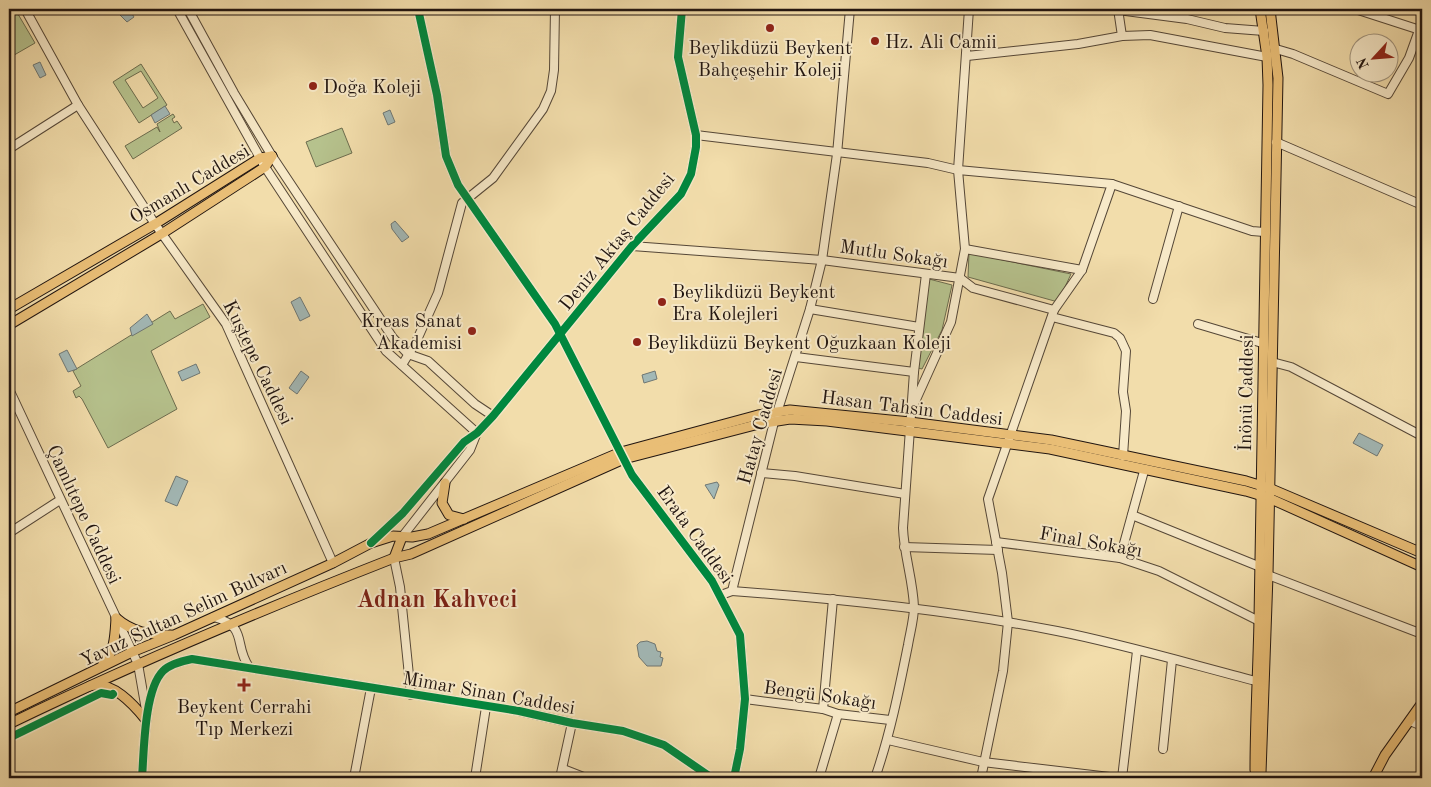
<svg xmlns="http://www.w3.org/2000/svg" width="1431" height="787" viewBox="0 0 1431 787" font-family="'Old Standard TT',serif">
<rect width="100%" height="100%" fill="#f2ddab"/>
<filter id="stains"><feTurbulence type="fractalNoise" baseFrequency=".004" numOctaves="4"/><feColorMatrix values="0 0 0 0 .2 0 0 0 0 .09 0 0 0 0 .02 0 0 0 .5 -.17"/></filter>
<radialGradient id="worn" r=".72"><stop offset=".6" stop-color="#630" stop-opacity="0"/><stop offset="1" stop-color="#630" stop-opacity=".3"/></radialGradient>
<!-- green -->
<g fill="#b6c28d" stroke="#6c6c4e" fill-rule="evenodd">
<polygon points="9,9 15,9 35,43 9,58"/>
<path d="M 141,64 L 167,105 L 139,123 L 113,82 ZM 141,71 L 158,98 L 143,108 L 125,80 Z"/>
<polygon points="173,114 175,117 172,119 174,123 177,121 182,128 133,159 125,146 157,127 160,132 157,124"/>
<polygon points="342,128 352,153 316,167 306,142"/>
<polygon points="969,253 1071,274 1058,302 968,277"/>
<polygon points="929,279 952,285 942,330 922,369 918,368"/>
<polygon points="203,304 210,317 151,351 177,409 108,448 82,399 79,396 76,398 73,391 81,386 73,371 170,311 175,319"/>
</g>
<!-- water -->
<g fill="#a2b8b6" stroke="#6e7774">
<polygon points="119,9 129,9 134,17 127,22 120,15"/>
<polygon points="40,62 46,75 40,78 33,65"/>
<polygon points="165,106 170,114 155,123 151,115"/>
<polygon points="390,110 395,122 388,125 383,113"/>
<polygon points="395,221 409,237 402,242 392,229 391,224"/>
<polygon points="300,297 310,316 300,321 291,302"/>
<polygon points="147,314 153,324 132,336 130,328"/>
<polygon points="67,350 77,369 68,372 59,354"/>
<polygon points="196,364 200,373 182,381 178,372"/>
<polygon points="301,371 309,377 297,394 289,388"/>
<polygon points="655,371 657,379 644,383 642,375"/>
<polygon points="1359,433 1383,445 1377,456 1353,443"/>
<polygon points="176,476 188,481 177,506 165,501"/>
<polygon points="717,482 719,485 714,499 705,485"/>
<polygon points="647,641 655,644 657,651 661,652 660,657 663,658 661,666 647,666 639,657 637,645 640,642"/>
</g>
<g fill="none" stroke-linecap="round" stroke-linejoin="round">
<defs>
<g id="minor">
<polyline points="25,9 78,105 155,224 226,324 333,563"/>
<polyline points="177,9 265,167 386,351 477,433"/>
<polyline points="188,9 234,93 272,156 393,338 408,354 428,361 475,404 493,416"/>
<polyline points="418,9 437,95 446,156 458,185 555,324 632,475 712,581 740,635 745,699 740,749 734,778"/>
<polyline points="1355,9 1420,30"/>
<polyline points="850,10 969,10"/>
<polyline points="1118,10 1187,19 1225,28 1264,31"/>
<polyline points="1122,36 1150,35 1267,57"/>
<polyline points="1276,49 1293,54 1388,94 1409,58 1422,22"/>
<polyline points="967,56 1078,44 1122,36 1118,9"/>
<polyline points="696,135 928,163 958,170 1112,184 1252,231 1264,232"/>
<polyline points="1276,142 1422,205"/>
<polyline points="9,149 78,105"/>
<polyline points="632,246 822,260 960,278"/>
<polyline points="965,249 1082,270"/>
<polyline points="960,278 973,288 1054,310"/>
<polyline points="1153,299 1179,206"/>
<polyline points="810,309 919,327"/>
<polyline points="1052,317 1114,333 1120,338 1126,351 1123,392 1126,411 1123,456"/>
<polyline points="1198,324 1262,343"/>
<polyline points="796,357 914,372"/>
<polyline points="1272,362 1291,367 1422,436"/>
<polyline points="402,365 416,342 438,293 462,203 493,178 543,109 551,91 554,70 555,9"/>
<polyline points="9,389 138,664 146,710"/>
<polyline points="914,404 951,322 965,249 958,170 969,9"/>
<polyline points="761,473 795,476 905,494"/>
<polyline points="1132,515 1258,566"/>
<polyline points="9,533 60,500"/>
<polyline points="402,537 470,450 476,435"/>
<polyline points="996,542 1120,558 1159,571 1259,621"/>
<polyline points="371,543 403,513 464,442 477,433 493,416 632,246 681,194 691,174 696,147 696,135 678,57 682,9"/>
<polyline points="904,547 998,550"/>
<polyline points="394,558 400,587 411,695"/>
<polyline points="1120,558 1144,471"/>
<polyline points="1268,575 1422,634"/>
<path d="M 732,591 C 841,599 950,610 1057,631 C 1123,644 1190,664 1256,681"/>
<polyline points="721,595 732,591 774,422 810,309 822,260 837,154 850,9"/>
<path d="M 214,617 C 249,627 233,644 249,667"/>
<polyline points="745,699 823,709 838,714 890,720"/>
<polyline points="823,709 833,599"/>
<polyline points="1410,721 1422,726"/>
<polyline points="888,740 983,762 1118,778"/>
<polyline points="1163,749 1172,660"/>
<polyline points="563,769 586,778"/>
<polyline points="1374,776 1383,778"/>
<path d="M 142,778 C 144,752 144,690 163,671 C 170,664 182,661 192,659 L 519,711 L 572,723 L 623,731 L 664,745 L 712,778"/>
<polyline points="354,778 371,688"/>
<polyline points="475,778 486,707"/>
<polyline points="560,778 572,723"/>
<polyline points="819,778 838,714"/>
<path d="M 875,778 C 890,735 899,690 908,645 C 910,633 914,619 914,607 C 913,580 904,555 903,528 L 914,372 L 926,274"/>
<polyline points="981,778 1003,671 1008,622 1002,573 988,499 1054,310 1082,270 1112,184"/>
<polyline points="1122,778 1137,651"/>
</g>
<g id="major">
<polyline points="9,309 155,224 260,158 272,156"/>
<polyline points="9,325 163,233 265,167 272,156"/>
<polyline points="445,483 442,503 449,515 464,519"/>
<polyline points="394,558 402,537"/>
<path d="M 116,618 C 132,632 149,635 171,635"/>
<path d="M 103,664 C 115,652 115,634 116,618"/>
<path d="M 90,686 C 112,680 134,705 146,720"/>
<polyline points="9,712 132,652 174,635 333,563 371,543 393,536 412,537 428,534 621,452 758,415 790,410 910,422 1051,440 1246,481 1269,488 1422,553"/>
<path d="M 9,724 C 135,663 264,609 394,558 L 411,554 L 624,459 L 759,424 L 790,419 L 827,421 L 1050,449 L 1246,491 L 1269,498 L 1422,567"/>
<polyline points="1261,773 1268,575 1278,78 1270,9"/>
<path d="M 1259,778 L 1255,770 C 1255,720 1258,670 1259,619 C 1261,441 1264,263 1268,85 L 1267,57 L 1260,9"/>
<polyline points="1373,778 1385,755 1422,703"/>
</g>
</defs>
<!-- minor casing -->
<use href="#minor" stroke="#554737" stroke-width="10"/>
<!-- major casing -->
<use href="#major" stroke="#211510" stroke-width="11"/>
<!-- minor -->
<use href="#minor" stroke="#f7e9c8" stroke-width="8"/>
<!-- major -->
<use href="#major" stroke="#e9be76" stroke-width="9"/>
<defs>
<g id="cycleway">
<polyline points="418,9 437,95 446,156 458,185 555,324 632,475 712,581 740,635 745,699 740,749 734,778"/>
<polyline points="371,543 403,513 464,442 477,433 493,416 632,246 681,194 691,174 696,147 696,135 678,57 682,9"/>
<polyline points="9,738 101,693 112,695 113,694"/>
<path d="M 142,778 C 144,752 144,690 163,671 C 170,664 182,661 192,659 L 519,711 L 572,723 L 623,731 L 664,745 L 712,778"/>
</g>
</defs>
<!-- cycleway casing -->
<use href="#cycleway" stroke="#f7e9c8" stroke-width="11"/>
<!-- cycleway -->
<use href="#cycleway" stroke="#00873e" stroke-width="8"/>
</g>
<!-- markers -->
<g fill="#8f2418" stroke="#f7e9c8" stroke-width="2">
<circle cx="770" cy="28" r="5"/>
<circle cx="875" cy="41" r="5"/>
<circle cx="313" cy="86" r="5"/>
<circle cx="662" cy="302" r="5"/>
<circle cx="472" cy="331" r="5"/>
<circle cx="637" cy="342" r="5"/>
<path d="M241.5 677.5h5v5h5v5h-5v5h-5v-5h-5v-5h5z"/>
</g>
<g text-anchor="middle" stroke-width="4" stroke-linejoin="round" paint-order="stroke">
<!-- poi labels -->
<g font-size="19" fill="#211510" stroke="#f7e9c8" text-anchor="start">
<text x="885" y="48">Hz. Ali Camii</text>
<text x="770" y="54" text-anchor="middle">Beylikdüzü Beykent<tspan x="770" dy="22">Bahçeşehir Koleji</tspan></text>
<text x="323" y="93">Doğa Koleji</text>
<text x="672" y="298">Beylikdüzü Beykent<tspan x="672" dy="22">Era Kolejleri</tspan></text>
<text x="462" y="327" text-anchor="end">Kreas Sanat<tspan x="462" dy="22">Akademisi</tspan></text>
<text x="647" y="349">Beylikdüzü Beykent Oğuzkaan Koleji</text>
<text x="244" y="713" text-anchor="middle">Beykent Cerrahi<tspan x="244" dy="22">Tıp Merkezi</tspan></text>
</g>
<!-- street labels -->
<g font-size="19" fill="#211510" stroke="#f7e9c8">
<text transform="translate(189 183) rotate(-31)" y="7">Osmanlı Caddesi</text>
<text transform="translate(616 241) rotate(-51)" y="7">Deniz Aktaş Caddesi</text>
<text transform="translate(894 253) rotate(8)" y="7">Mutlu Sokağı</text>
<text transform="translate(259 362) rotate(64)" y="7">Kuştepe Caddesi</text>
<text transform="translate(1245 393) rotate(-89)" y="7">İnönü Caddesi</text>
<text transform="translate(912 407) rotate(7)" y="7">Hasan Tahsin Caddesi</text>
<text transform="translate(759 426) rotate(-74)" y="7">Hatay Caddesi</text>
<text transform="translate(85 514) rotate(65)" y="7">Çamlıtepe Caddesi</text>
<text transform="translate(696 534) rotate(54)" y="7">Erata Caddesi</text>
<text transform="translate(1091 541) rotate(10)" y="7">Final Sokağı</text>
<text transform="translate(183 613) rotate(-25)" y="7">Yavuz Sultan Selim Bulvarı</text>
<text transform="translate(489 692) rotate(10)" y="7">Mimar Sinan Caddesi</text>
<text transform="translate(820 694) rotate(8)" y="7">Bengü Sokağı</text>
</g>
<!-- district labels -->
<g font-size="24" font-weight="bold" fill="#7a1f14" stroke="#f7e9c8">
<text x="437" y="607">Adnan Kahveci</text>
</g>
</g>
<!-- margin -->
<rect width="1431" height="787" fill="none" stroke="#f2ddab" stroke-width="30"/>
<rect x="10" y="10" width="1411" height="767" fill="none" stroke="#211510" stroke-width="2.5"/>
<rect x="15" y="15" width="1401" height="757" fill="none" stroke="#211510"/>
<!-- north arrow -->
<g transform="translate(1374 58) rotate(244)"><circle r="24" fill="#f7e9c8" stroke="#a1947e"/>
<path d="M0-4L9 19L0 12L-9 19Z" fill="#8f2418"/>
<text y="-8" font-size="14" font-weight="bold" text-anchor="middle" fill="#211510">N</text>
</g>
<rect width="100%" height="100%" filter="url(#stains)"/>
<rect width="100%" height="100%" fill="url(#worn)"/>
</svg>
